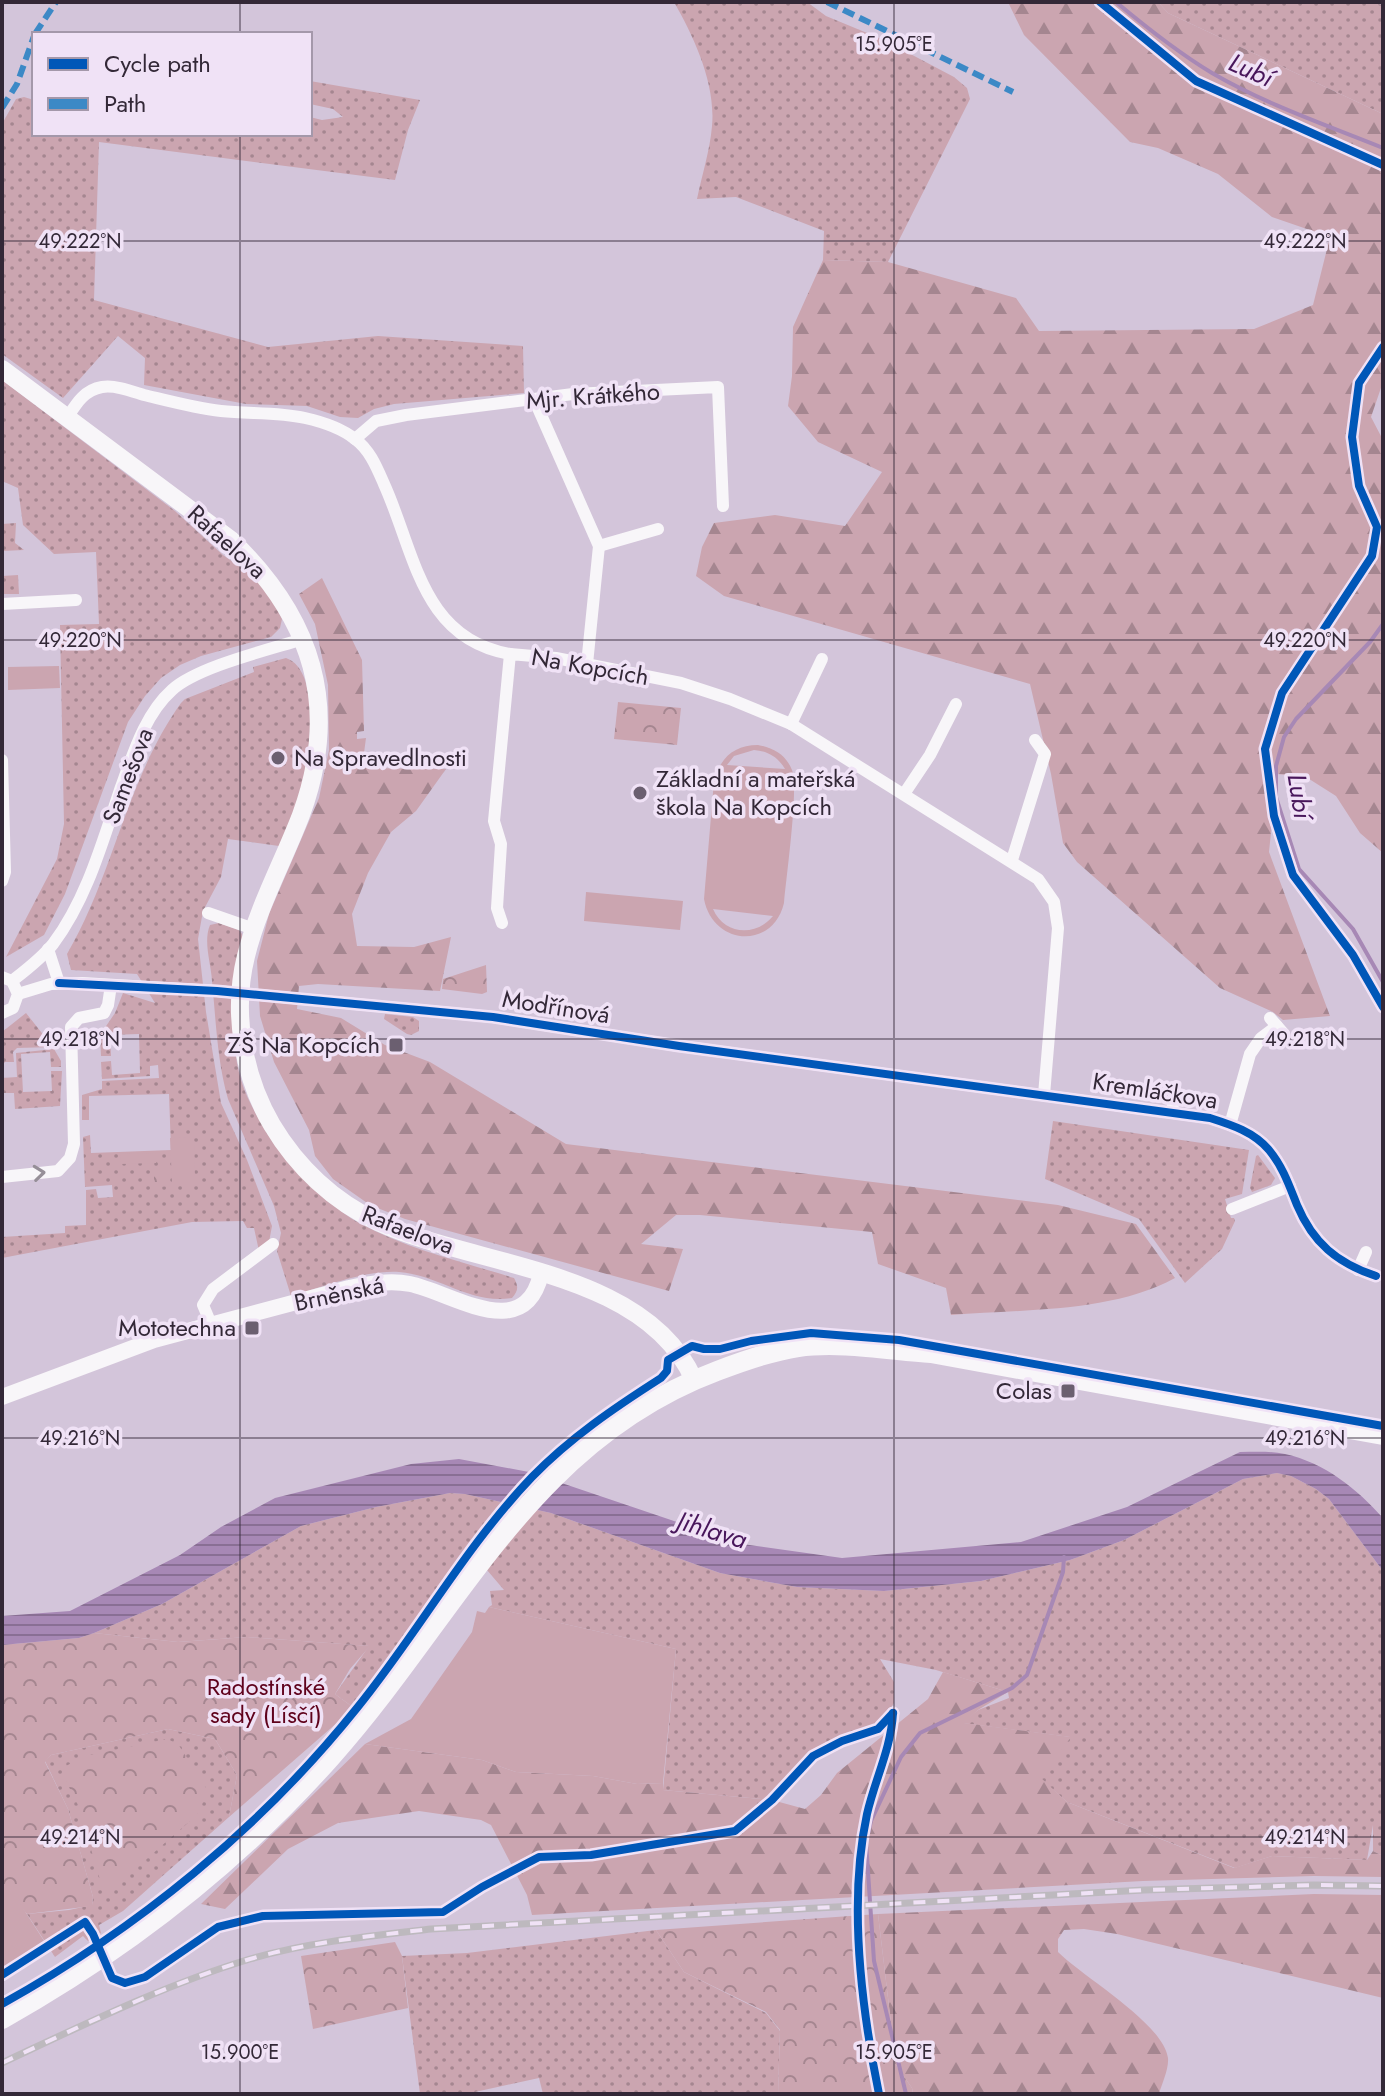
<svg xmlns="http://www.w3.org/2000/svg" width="1385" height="2096" viewBox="0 0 1385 2096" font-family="Jost,sans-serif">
<defs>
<pattern id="grass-dots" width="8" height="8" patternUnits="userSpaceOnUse" patternTransform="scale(2)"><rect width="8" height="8" fill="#cba5b0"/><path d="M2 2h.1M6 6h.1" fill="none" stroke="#a58690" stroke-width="1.8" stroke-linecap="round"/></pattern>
<pattern id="forest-firs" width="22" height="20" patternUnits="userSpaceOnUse" patternTransform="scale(2)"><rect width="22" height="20" fill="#cba5b0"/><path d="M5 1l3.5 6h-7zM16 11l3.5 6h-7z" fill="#a58690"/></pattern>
<pattern id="park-crowns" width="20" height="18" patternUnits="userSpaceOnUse" patternTransform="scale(2)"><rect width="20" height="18" fill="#cba5b0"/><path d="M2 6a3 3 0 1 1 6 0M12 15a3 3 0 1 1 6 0" fill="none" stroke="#a58690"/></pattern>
<pattern id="water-rules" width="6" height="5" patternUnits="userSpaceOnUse" patternTransform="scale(2)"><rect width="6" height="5" fill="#a788b5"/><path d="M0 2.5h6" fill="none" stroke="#896f94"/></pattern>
</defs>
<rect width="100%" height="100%" fill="#d3c5da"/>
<!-- grass -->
<g fill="url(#grass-dots)">
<path d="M 674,2 L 807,2 L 826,16 L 884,40 L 954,77 L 967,88 L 970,99 L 888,262 L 823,260 L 824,231 L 736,197 L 697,199 C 702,175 710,150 712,126 C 716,84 694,37 674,2 Z"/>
<polygon points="1158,2 1369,2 1383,5 1383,114 1168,13"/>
<polygon points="310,81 420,100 408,130 395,180 99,142 94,300 268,347 378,336 523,346 524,393 394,404 374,409 358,418 340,417 307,406 246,404 144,385 145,358 118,336 63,398 2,354 2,124 16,99 24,97 34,100 34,134 310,134 310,117 322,120 343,117 333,109 310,104"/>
<polygon points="2,380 175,511 223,555 259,580 271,596 282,619 280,628 271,637 201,656 180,665 161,678 145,696 128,722 65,894 44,935 6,957 57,859 64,824 60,625 99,624 96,552 54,554 23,525 18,488 2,481"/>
<polygon points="16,523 15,543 24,550 2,551 2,524"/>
<polygon points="18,575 19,594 2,594 2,576"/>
<path d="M 286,658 C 323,671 309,762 300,793 C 294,811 287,829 279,846 L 228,839 L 221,877 L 203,911 L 198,939 L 206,1012 L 221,1103 L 247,1160 L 272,1226 L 269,1242 L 259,1251 L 254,1228 L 247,1228 L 243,1221 L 192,1222 L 2,1258 L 2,1237 L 65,1233 L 65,1226 L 86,1225 L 86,1190 L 96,1189 L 98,1198 L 113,1197 L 112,1185 L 85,1187 L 83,1137 L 90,1135 L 91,1153 L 171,1150 L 169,1094 L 89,1096 L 89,1120 L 82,1120 L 82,1095 L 102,1089 L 102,1081 L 159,1078 L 158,1065 L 150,1066 L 150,1076 L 102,1079 L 101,1062 L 111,1061 L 112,1075 L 140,1073 L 139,1034 L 110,1035 L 111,1056 L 101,1056 L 100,1035 L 115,1013 L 123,993 L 155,1003 L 137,974 L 71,970 L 67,954 C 114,874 126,780 181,703 L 185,699 L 254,672 L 253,667 Z"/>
<path d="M 219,923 L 239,930 L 242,934 C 243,971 234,1007 235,1044 C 237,1098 269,1138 305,1175 C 322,1193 337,1211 359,1223 C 407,1249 463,1262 514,1278 C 519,1287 518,1291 512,1298 C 471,1305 439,1275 399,1272 C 364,1270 324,1287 291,1296 L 277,1251 L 281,1233 L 274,1206 L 228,1099 C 217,1060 216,1021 212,981 C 211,963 203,942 210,925 Z"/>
<polygon points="26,1013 53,1047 17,1048 13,1052 14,1062 5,1062 2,1066 2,1032"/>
<polygon points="385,1014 413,1017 419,1021 419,1031 411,1035 407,1034 384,1019"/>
<polygon points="54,1049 61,1061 61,1067 51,1067 50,1052 21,1054 23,1092 52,1091 51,1071 62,1071 60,1106 15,1109 14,1093 2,1093 2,1078 17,1077 16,1053"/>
<polygon points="1053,1121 1249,1150 1242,1194 1225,1199 1231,1218 1234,1218 1235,1221 1222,1249 1185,1283 1139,1219 1045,1179"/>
<polygon points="1258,1155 1275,1178 1271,1185 1252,1192 1250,1188 1256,1156"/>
<polygon points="1277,1473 1291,1476 1316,1489 1329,1499 1383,1571 1383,1856 1373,1851 1373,1825 1367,1860 1272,1856 1235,1868 1067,1802 1040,1778 1070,1737 962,1723 978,1710 1009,1698 1008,1692 936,1670 880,1659 894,1682 894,1703 878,1729 842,1741 813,1756 772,1800 663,1790 676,1649 489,1607 492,1605 490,1591 504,1590 481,1563 470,1556 354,1708 335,1694 369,1646 247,1637 178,1642 94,1633 162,1604 301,1526 376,1507 450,1493 465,1494 551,1513 720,1573 797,1587 884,1591 981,1581 1070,1560 1124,1540 1243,1479"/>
<polygon points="168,1729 215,1739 237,1775 229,1817 123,1911 99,1925 101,1933 88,1941 83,1936 55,1957 27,1914 69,1910 92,1905 93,1897 68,1809 45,1761 51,1755"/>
<polygon points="656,1930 684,1972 766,2013 780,2031 778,2094 543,2094 539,2078 466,2094 420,2094 402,1956 467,1953"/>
</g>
<!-- forest -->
<g fill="url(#forest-firs)">
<polygon points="1008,2 1158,2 1168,13 1383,114 1383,382 1371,417 1383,440 1383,853 1360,833 1336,796 1306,777 1277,774 1269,852 1330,1016 1283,1020 1273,1012 1220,988 1077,862 1063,843 1051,774 1030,684 724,596 696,576 702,547 714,523 775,515 845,526 882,472 818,442 788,406 792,376 793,327 823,260 888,262 1016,298 1039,331 1254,329 1313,305 1330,237 1272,217 1218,174 1158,148 1130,142 1024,35"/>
<path d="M 322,578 L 362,660 L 364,731 L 357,732 L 357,739 L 366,738 L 362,768 L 446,769 L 416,811 L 391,832 L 368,873 L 352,914 L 357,946 L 414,947 L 451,937 L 440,991 L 318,984 L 299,986 L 297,1009 L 341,1018 L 385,1045 L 430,1062 L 566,1144 L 1058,1205 L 1136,1224 L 1175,1278 C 1111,1313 1023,1309 951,1315 L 946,1288 L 878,1264 L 872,1232 L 700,1215 L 676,1215 L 641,1244 L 683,1249 L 669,1291 L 405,1219 L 370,1205 L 333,1179 L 315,1156 L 309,1130 L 274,1062 L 260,1016 L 257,961 L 269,914 L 319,798 L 329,750 L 328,685 L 315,624 L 299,594 Z"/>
<polygon points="943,1672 1008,1692 978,1710 964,1723 1071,1737 1041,1778 1067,1802 1234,1868 1272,1856 1367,1860 1373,1851 1383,1856 1383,1877 1314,1876 1143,1881 532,1915 527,1895 491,1825 481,1820 419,1811 338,1823 288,1849 225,1909 201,1904 365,1744 482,1760 516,1772 593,1776 637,1784 663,1783 663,1790 772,1800 805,1809 821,1795 837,1773 928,1699"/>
<path d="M 1314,1894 L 1383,1895 L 1383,1998 L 1117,1934 L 1084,1929 L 1064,1930 L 1058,1939 L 1058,1952 C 1083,1977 1163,2023 1168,2058 C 1169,2069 1162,2083 1159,2094 L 913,2094 L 912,2088 L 896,2065 L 878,1914 Z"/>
</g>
<!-- park -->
<g fill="url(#park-crowns)">
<polygon points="618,702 681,708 677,745 614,739"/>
<polygon points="486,965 487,992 482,994 442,989 443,979"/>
<polygon points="169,1168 170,1186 154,1187 154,1169"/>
<polygon points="94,1633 178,1642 247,1637 370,1646 350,1669 335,1694 354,1708 229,1817 237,1775 215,1739 168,1729 51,1755 45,1762 68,1809 93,1897 92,1906 27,1914 2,1884 2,1645 79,1638"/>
<polygon points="167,1739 178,1744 208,1791 197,1815 111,1890 101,1883 78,1805 64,1777 64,1767 85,1756"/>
<polygon points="878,1914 896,2065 912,2088 913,2094 778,2094 780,2030 766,2012 684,1972 656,1930"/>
<polygon points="395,1942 402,1956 408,2008 313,2029 301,1956"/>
</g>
<!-- garden -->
<g fill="#cba5b0" fill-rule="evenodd">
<polygon points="59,666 60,688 8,690 8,667"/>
<path d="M 758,745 C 774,748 786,755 792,770 C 799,788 786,878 784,903 C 773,950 713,946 704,899 L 714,781 C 720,758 734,745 758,745 ZM 754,750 C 768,751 778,757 785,769 L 727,765 L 734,756 ZM 713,909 L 773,916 C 756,937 724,935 713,909 Z"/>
<polygon points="586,892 683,901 680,930 584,921"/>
<polygon points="194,1137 195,1183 172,1183 170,1138"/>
<polygon points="156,1153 156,1163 121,1164 120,1154"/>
<polygon points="489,1607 676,1649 663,1783 637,1784 593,1776 516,1772 482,1760 365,1744 411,1719 472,1632 477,1611 485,1613"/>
<polygon points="2,1884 19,1902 46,1944 2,1968"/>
</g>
<!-- water -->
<path fill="url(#water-rules)" d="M 1240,1452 C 1255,1452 1271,1451 1285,1454 C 1325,1463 1356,1488 1383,1518 L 1383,1571 L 1329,1499 L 1316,1489 L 1291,1476 L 1277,1473 L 1243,1479 L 1124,1540 L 1070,1560 L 981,1581 L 884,1591 L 797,1587 L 720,1573 L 551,1513 L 465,1494 L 450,1493 L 376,1507 L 301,1526 L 162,1604 L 94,1633 L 79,1638 L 2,1645 L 2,1616 L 70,1611 L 180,1555 L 221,1527 L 275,1498 L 411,1464 L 459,1459 L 529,1472 L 742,1544 L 842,1558 L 1021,1542 L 1127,1507 Z"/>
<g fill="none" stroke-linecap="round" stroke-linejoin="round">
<!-- stream -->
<g stroke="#a788b5" stroke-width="4">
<path d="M 1116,2 C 1147,28 1177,52 1212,73 C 1265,104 1326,125 1383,148"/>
<polyline points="1383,435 1383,440"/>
<polyline points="1383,624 1370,642 1296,719 1284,737 1276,766 1276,797 1299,869 1353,929 1383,982"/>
<polyline points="906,2094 874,1961 866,1842 871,1821 901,1757 920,1733 1012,1688 1027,1675 1063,1572 1064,1557"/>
</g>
<!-- minor -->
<g stroke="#f8f6f9" stroke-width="12">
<polyline points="534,399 599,546 587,664"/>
<path d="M 67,418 C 76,404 84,390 102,387 C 116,385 131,391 144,395 C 169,401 195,408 221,411 C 249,414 278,412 305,418 C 323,422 341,428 355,439 C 370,450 377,468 384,484 C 415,552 421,639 510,654"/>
<polyline points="355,439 376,421 406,415 573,394 718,387 723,506"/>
<polyline points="599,546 658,529"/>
<polyline points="2,604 76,600"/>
<polyline points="791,724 822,659"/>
<polyline points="2,760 5,872 2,881"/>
<polyline points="904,794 930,755 956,704"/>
<polyline points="1274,816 1293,875 1353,955 1383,1007"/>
<polyline points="1012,860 1045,754 1035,740"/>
<polyline points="208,913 254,929"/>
<polyline points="502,923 497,908 501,844 494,821 510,654 556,658 681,683 730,699 791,724 1038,879 1054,902 1058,928 1044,1095"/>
<polyline points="48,949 59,983"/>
<polyline points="2,977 12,981 18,994 13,1008 2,1013"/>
<path d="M 12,981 C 26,970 42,958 53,944 C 87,899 103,840 121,787 C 133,754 145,714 172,690 C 197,667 268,650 303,639"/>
<path d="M 18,994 L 51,984 L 82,983 L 217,991 L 493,1017 L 679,1046 L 1210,1118 C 1232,1125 1254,1132 1269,1150 C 1283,1167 1289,1185 1297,1205 C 1313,1243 1337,1263 1376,1276"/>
<polyline points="1270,1018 1284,1034"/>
<polyline points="1172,1112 1175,1087"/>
<polyline points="1230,1125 1250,1054 1261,1038 1277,1026"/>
<polyline points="2,1177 58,1171 70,1158 74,1144 71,1027 79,1018 104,1013 108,1005 111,985"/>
<polyline points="1232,1209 1290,1186"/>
<polyline points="1358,1270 1366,1252"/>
<polyline points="211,1324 203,1305 213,1289 273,1244"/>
</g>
<!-- tertiary -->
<path stroke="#f8f6f9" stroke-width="16" d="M 2,1397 L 154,1340 L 349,1288 C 369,1284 389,1280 410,1284 C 453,1293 524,1345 541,1274"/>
<!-- secondary -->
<path stroke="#f8f6f9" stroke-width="18" d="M 2,369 L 231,540 C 312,618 341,706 301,815 C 283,862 258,907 246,956 C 232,1012 243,1076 272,1125 C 297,1167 334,1202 378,1222 C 475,1267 645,1269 694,1380"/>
<!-- primary -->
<path stroke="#f8f6f9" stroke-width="20" d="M 2,2019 C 125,1950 237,1863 331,1757 C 456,1617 529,1441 717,1371 C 743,1361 771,1351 798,1347 C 839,1341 889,1350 931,1353 L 1383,1435"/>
<defs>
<path id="rail" d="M 2,2063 C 83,2025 164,1985 250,1959 C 309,1942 370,1936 431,1929 L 1144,1890 L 1314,1885 L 1383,1886"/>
</defs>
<!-- rail casing -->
<use href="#rail" stroke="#bdb9be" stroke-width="7"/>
<!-- rail -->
<use href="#rail" stroke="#f0e2f6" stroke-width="4" stroke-dasharray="12" stroke-linecap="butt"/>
<!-- quiet -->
<g stroke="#3c89c6" stroke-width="6" stroke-dasharray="12 6" stroke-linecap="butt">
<polyline points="827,2 1013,92"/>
<polyline points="35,34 56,2"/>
<polyline points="2,108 17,84 34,36"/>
</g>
<defs>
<g id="cycleway">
<polyline points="1100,2 1196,81 1383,165"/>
<polyline points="1383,347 1359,383 1352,437 1359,486 1377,527 1372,556 1282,693 1265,749 1274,816 1293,875 1353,955 1383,1007"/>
<path d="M 59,983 L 217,991 L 493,1017 L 679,1046 L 1210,1118 C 1232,1125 1254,1132 1269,1150 C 1283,1167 1289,1185 1297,1205 C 1313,1243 1337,1263 1376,1276"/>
<polyline points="2,1975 85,1922 93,1934 112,1978 125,1983 145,1977 218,1927 263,1916 443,1912 482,1887 539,1857 591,1855 735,1831 772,1800 813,1756 842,1741 878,1729 893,1713"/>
<path d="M 2,2004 C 137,1929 260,1829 357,1708 C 418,1633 465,1547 532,1477 C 570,1438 614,1408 661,1378 L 667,1371 L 668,1360 L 692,1346 L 704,1349 L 720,1349 L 751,1341 L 811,1333 L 899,1340 L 1383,1426"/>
<path d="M 879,2094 C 861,2006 848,1902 867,1814 C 875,1779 891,1749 893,1713"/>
</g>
</defs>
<!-- cycleway casing -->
<use href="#cycleway" stroke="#f0e2f6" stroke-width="13"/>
<!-- cycleway -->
<use href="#cycleway" stroke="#0057b8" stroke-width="8"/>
</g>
<!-- one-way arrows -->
<defs><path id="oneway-chevron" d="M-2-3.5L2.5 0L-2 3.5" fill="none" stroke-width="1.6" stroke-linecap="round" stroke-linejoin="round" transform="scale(2)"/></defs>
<use stroke="#968f98" href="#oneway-chevron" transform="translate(39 1173) rotate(-6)"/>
<!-- ticks -->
<path fill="none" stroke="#332837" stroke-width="2" stroke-opacity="0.45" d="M 240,2 L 240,34M 894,2 L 894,2094M 240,134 L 240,2094M 2,241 L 1383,241M 2,640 L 1383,640M 2,1039 L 1383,1039M 2,1438 L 1383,1438M 2,1837 L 1383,1837"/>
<!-- markers -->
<g fill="#6b5f70" stroke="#f0e2f6" stroke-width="3">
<circle cx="278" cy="758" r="8"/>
<circle cx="640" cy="793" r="8"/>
<rect x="388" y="1037" width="16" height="16" rx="4"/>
<rect x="244" y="1320" width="16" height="16" rx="4"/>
<rect x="1060" y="1383" width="16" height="16" rx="4"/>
</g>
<g text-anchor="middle" stroke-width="7" stroke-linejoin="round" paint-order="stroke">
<!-- street labels -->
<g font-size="24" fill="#332837" stroke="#f0e2f6">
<text transform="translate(593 396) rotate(-4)" y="8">Mjr. Krátkého</text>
<text transform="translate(227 542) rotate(42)" y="8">Rafaelova</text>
<text transform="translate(590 667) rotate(10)" y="8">Na Kopcích</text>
<text transform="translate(128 776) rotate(-69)" y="8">Samešova</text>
<text transform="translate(556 1007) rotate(9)" y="8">Modřínová</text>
<text transform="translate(1155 1091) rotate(9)" y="8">Kremláčkova</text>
<text transform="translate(408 1230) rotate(21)" y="8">Rafaelova</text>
<text transform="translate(339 1294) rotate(-12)" y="8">Brněnská</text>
</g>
<!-- poi labels -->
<g font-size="24" fill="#332837" stroke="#f0e2f6" text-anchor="end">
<text x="294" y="766" text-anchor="start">Na Spravedlnosti</text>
<text x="656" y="787" text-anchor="start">Základní a mateřská<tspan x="656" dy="28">škola Na Kopcích</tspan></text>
<text x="380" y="1053">ZŠ Na Kopcích</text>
<text x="236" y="1336">Mototechna</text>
<text x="1052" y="1399">Colas</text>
</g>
<!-- park labels -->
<g font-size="24" fill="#5f021c" stroke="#f0e2f6">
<text x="266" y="1695">Radostínské<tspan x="266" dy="28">sady (Lísčí)</tspan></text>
</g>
<!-- water labels -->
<g font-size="26" font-style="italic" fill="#48165b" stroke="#f0e2f6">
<text transform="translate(1251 70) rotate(24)" y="9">Lubí</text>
<text transform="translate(1300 796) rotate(81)" y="9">Lubí</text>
<text transform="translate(712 1530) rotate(17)" y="9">Jihlava</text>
</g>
</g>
<g font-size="20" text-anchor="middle" fill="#332837" stroke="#f0e2f6" stroke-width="7" stroke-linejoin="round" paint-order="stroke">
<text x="894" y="51">15.905°E</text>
<text x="80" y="248">49.222°N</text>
<text x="1305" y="248">49.222°N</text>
<text x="80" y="647">49.220°N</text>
<text x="1305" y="647">49.220°N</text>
<text x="80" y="1046">49.218°N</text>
<text x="1305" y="1046">49.218°N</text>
<text x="80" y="1445">49.216°N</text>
<text x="1305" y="1445">49.216°N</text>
<text x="80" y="1844">49.214°N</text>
<text x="1305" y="1844">49.214°N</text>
<text x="240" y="2059">15.900°E</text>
<text x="894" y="2059">15.905°E</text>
</g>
<!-- border -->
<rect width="1385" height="2096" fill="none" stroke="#332837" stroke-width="8"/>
<!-- legend -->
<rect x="32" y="32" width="280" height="104" fill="#f0e2f6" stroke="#a498aa" stroke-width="2"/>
<rect x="48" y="58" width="40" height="12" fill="#0057b8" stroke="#a498aa" stroke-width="2"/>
<text x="104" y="72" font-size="24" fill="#332837">Cycle path</text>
<rect x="48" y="98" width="40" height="12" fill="#3c89c6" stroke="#a498aa" stroke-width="2"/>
<text x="104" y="112" font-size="24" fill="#332837">Path</text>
</svg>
